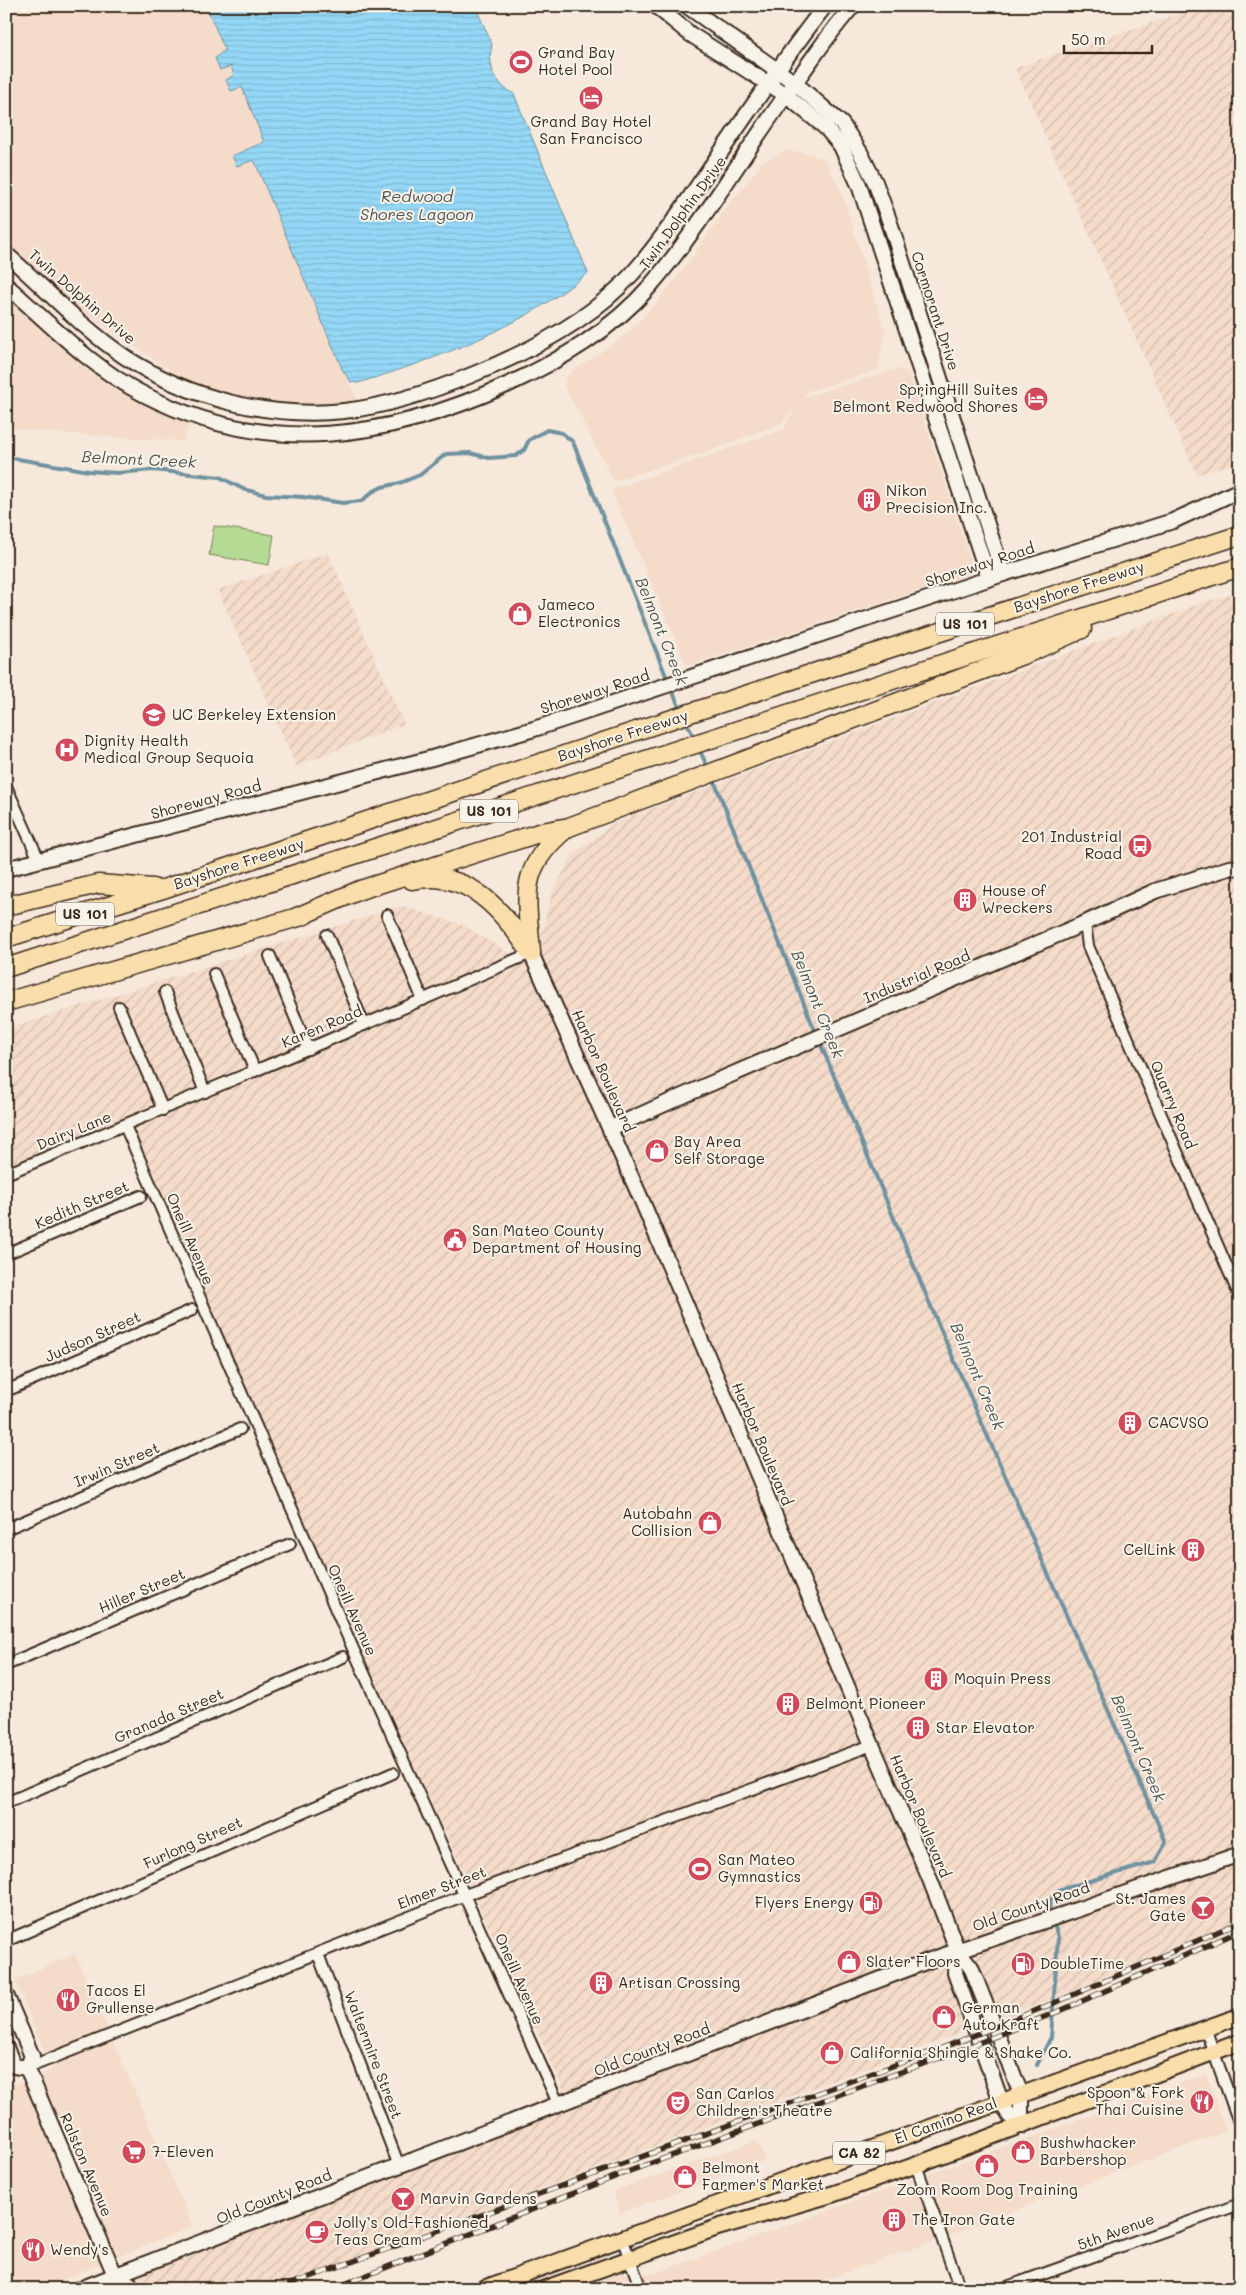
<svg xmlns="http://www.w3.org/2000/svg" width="1246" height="2295" viewBox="0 0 1246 2295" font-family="Mali,sans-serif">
<defs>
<pattern id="industrial-furrows" width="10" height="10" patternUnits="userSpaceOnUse" patternTransform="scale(1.25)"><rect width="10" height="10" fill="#f4dbca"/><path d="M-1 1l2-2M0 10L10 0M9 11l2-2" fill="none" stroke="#d2bcad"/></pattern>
<pattern id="water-rules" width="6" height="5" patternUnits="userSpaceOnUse" patternTransform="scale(1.25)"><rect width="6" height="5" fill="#94d7f6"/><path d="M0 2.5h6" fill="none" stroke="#80b9d2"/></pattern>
</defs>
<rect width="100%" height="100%" fill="#f6e8da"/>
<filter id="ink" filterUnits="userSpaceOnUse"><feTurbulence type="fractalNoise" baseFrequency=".02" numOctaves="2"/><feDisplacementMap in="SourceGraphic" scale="10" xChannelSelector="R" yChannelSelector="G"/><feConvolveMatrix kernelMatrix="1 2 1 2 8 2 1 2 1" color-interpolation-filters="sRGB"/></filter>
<g filter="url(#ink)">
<!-- built -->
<g fill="#f4dbca">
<polygon points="6,6 206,6 225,50 215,57 231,66 234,75 226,80 242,86 265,142 232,156 254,159 343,371 359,403 329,406 283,406 250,401 193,385 76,307 6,245"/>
<polygon points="784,151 800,152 824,159 842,193 885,332 878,370 808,391 802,398 898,369 906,371 909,376 972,565 970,572 964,576 687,666 611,490 783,430 796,407 782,423 706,452 614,481 564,385 569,374 622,338 656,304 688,263 728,206 762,163"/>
<polygon points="6,292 75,356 116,384 162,411 190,422 183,441 43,432 6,427"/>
<polygon points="75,1954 193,2226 39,2289 6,2289 6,2069 14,2086 52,2070 15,1980"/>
<polygon points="1206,2074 1226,2131 929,2243 798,2289 578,2289 618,2273 653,2274"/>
<polygon points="756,2141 766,2160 620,2213 613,2191"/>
</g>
<!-- industrial -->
<g fill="url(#industrial-furrows)">
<polygon points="1203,6 1240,6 1240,461 1197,475 1015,68"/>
<polygon points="328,553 404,724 296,766 218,590"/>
<polygon points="1240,592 1240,1918 1058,1997 270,2289 94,2289 564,2090 118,1124 6,1175 6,1029 401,906 463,925 533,968 552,893 574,853 616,822 1202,603"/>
</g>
<!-- green -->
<polygon fill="#b5da94" stroke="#788259" points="214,526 274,535 269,565 209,555"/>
<!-- water -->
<g fill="url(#water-rules)" stroke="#7092a0">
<path d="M 206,6 L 475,6 L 492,44 L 490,57 L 493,74 L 504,88 L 514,94 L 588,273 C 521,328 440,358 358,383 L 351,382 L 343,371 L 254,160 L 237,166 L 232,156 L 264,142 L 242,87 L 231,91 L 226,80 L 234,75 L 231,66 L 220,70 L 215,58 L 225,50 Z"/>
<polygon points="520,49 530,71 522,75 512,52"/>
</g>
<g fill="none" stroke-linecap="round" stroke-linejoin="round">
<!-- stream -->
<g stroke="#7092a0" stroke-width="4">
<polyline points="6,457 89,471 117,473 153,470 220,477 243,489 266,495 303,497 343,503 362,501 372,492 382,487 400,483 420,475 446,454 470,453 489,458 516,456 524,450 529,440 547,430 562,433 573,442 668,681"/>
<polyline points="671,688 681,711"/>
<polyline points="685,719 695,740"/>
<polyline points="699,749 709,770"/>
<path d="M 713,778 L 813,1026 L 940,1328 L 1166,1842 L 1155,1862 L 1059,1890 C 1051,1897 1047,1903 1051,1915"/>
<polyline points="1037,2065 1051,2037 1058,1937 1053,1921"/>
</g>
<defs>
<g id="street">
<polyline points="6,786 39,860"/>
<polyline points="387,915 423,1000"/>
<polyline points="1085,923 1088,946 1240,1297"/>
<polyline points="327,935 364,1025"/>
<polyline points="270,956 308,1049"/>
<polyline points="214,974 255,1071"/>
<polyline points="165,992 205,1092"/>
<polyline points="119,1007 163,1110"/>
<polyline points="125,1126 354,1651 558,2103"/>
<polyline points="6,1174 324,1042 531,953"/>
<polyline points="6,1254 141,1196"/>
<polyline points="6,1391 192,1310"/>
<polyline points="6,1529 240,1429"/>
<polyline points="6,1665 290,1544"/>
<polyline points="6,1803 343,1657"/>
<polyline points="6,1941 393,1773"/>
<polyline points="318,1954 399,2166"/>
<polyline points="1205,2028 1240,2125"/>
<polyline points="27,2068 465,1895 872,1745"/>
<polyline points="916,2165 960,2289"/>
<polyline points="622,2238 641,2289"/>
<polyline points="1001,2289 1240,2204"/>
</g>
<g id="secondary">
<polyline points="656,6 690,34 786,95 826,128 841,146 859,185 989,579"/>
<polyline points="687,6 795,83 842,124 860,152 875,182 889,220 1003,574"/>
<path d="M 6,254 C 45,288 82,328 125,357 C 188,398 269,419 344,411 C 389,406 433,391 474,374 C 531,351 591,320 632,274 C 661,241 685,204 710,168 C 747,114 784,58 825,6"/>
<path d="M 6,285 C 50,324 92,368 145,395 C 268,458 388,439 509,384 C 561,360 612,330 650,286 C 704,223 745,150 794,84 C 814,57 831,30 853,6"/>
<polyline points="6,869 432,758 534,729 1003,574 1173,521 1240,490"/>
<polyline points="531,953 642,1201 872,1745 929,1877 957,1949 971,1967 1021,2094 1021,2126"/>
<polyline points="611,1128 705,1086 1085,923 1155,891 1229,868 1240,867"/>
<polyline points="957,1949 955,1973 1001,2101 1009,2115 1021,2126"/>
<polyline points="6,1995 32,2056 27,2068 115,2275 130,2284 132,2289"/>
<polyline points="6,2048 14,2066 27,2068"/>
<polyline points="80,2289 933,1959 1240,1854"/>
</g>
<g id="primary">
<polyline points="482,2289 1240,2016"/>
<polyline points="544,2289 719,2227 833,2194 916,2165 1240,2042"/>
</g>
<g id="highway">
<path d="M 412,880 C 470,868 503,912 531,953"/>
<polyline points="6,906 98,884 153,888"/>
<polyline points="295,918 360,890 542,832 569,827 1033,651 1082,629"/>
<polyline points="6,938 163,889 690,713 1240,535"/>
<path d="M 531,953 C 527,895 517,869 567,828"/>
<polyline points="6,968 1240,567"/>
<polyline points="6,1002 305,915"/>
</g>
</defs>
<!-- street casing -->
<use href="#street" stroke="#3b2a1e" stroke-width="14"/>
<!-- secondary casing -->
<use href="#secondary" stroke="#3b2a1e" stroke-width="18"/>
<!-- primary casing -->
<use href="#primary" stroke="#3b2a1e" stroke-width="19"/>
<!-- highway casing -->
<use href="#highway" stroke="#3b2a1e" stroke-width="21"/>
<!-- street -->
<use href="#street" stroke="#f7f3e8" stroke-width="10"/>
<!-- secondary -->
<use href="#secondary" stroke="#f7f3e8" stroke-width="14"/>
<!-- primary -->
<use href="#primary" stroke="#f9deab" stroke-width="15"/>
<!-- highway -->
<use href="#highway" stroke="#f9deab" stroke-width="18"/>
<defs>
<g id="rail">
<polyline points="277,2289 950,2045 1059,2001 1240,1922"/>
<polyline points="332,2289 627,2172 953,2053 1062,2010 1240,1931"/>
</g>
</defs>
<!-- rail casing -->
<use href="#rail" stroke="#3b2a1e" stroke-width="5.5"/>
<!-- rail -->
<use href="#rail" stroke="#f7f3e8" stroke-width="4" stroke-dasharray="11" stroke-linecap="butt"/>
</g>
</g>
<!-- icons -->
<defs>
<symbol id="stadium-disc" viewBox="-11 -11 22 22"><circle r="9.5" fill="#d1495b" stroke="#f7f3e8"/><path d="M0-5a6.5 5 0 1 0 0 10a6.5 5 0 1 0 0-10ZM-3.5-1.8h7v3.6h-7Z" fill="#fff"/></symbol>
<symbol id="hotel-disc" viewBox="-11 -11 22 22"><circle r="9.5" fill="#d1495b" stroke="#f7f3e8"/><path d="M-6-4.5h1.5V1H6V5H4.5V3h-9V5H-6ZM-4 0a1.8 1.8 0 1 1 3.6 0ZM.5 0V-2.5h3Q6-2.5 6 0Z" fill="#fff"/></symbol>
<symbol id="building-disc" viewBox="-11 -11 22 22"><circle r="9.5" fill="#d1495b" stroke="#f7f3e8"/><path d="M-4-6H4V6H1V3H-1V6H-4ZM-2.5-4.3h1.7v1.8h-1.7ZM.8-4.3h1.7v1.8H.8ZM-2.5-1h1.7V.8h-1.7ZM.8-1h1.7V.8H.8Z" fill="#fff"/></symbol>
<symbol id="shop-disc" viewBox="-11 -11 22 22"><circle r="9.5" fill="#d1495b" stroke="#f7f3e8"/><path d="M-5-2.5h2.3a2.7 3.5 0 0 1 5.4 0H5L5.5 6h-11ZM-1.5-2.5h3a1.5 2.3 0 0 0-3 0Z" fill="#fff"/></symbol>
<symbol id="school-disc" viewBox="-11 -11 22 22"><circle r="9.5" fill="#d1495b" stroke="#f7f3e8"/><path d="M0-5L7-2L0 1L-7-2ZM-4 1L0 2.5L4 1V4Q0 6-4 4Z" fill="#fff"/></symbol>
<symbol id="hospital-disc" viewBox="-11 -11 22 22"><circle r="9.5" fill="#d1495b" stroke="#f7f3e8"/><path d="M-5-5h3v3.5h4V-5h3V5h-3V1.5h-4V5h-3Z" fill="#fff"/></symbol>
<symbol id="bus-disc" viewBox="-11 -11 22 22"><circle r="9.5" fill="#d1495b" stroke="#f7f3e8"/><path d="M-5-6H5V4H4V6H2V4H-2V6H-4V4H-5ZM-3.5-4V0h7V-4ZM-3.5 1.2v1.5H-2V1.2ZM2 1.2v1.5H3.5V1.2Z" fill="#fff"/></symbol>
<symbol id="civic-disc" viewBox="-11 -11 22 22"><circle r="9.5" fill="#d1495b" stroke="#f7f3e8"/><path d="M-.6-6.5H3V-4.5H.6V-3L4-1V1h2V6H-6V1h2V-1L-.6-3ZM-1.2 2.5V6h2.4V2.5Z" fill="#fff"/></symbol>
<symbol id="fuel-disc" viewBox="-11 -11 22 22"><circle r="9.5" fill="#d1495b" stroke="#f7f3e8"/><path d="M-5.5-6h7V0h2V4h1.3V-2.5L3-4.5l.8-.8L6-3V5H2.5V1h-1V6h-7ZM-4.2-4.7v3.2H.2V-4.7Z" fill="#fff"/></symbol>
<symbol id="bar-disc" viewBox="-11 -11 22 22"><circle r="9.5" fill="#d1495b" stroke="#f7f3e8"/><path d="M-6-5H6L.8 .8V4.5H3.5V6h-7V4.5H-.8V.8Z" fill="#fff"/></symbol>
<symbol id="restaurant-disc" viewBox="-11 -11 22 22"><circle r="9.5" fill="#d1495b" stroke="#f7f3e8"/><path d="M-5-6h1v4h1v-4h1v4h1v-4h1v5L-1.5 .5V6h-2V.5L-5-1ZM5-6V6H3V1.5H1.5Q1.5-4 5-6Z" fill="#fff"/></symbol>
<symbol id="theatre-disc" viewBox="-11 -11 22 22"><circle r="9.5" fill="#d1495b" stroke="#f7f3e8"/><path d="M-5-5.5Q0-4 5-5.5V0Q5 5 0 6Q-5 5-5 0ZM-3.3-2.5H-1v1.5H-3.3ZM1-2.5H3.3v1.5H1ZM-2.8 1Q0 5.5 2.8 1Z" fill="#fff"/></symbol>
<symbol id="supermarket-disc" viewBox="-11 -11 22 22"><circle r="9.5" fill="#d1495b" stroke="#f7f3e8"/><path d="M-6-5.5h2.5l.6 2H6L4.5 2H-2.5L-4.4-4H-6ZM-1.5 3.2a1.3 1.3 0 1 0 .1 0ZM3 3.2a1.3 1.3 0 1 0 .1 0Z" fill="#fff"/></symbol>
<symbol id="cafe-disc" viewBox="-11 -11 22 22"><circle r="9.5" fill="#d1495b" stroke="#f7f3e8"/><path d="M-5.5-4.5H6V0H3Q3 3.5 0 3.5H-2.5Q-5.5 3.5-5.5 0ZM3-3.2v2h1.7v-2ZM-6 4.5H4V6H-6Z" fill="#fff"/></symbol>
</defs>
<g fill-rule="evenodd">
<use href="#stadium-disc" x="507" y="48" width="28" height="28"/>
<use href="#hotel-disc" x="577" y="84" width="28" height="28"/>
<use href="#hotel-disc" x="1022" y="385" width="28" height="28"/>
<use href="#building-disc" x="855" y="486" width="28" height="28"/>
<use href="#shop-disc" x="506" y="600" width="28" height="28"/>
<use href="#school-disc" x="140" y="701" width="28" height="28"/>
<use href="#hospital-disc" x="53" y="736" width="28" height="28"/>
<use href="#bus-disc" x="1126" y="832" width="28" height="28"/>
<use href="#building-disc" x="951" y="886" width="28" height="28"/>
<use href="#shop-disc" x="643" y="1137" width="28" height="28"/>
<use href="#civic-disc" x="441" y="1226" width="28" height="28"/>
<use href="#building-disc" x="1116" y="1409" width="28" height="28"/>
<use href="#shop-disc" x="696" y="1509" width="28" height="28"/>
<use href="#building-disc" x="1179" y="1536" width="28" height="28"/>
<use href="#building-disc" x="922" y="1665" width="28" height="28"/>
<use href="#building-disc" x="774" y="1690" width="28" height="28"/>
<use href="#building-disc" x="904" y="1714" width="28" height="28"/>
<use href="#stadium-disc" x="686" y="1855" width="28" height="28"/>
<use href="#fuel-disc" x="857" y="1889" width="28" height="28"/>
<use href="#bar-disc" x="1189" y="1894" width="28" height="28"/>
<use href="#shop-disc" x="835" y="1948" width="28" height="28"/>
<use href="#fuel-disc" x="1009" y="1950" width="28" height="28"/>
<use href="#building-disc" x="587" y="1969" width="28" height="28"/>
<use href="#restaurant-disc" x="54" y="1986" width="28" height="28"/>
<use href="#shop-disc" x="930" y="2003" width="28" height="28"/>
<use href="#shop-disc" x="818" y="2039" width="28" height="28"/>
<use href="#restaurant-disc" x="1188" y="2088" width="28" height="28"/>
<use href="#theatre-disc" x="664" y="2089" width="28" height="28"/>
<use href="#supermarket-disc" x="120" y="2138" width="28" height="28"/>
<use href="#shop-disc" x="1009" y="2138" width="28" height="28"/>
<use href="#shop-disc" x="973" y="2152" width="28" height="28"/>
<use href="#shop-disc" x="671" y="2163" width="28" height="28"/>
<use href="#bar-disc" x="389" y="2185" width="28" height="28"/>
<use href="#building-disc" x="880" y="2206" width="28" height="28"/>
<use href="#cafe-disc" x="303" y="2218" width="28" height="28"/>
<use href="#restaurant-disc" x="19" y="2236" width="28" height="28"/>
</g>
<g text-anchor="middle" stroke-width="4" stroke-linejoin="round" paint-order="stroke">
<!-- shield labels -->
<g fill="#f7f3e8" stroke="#73665b" stroke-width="1">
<rect x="936" y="612.5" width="58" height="23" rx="4"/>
<rect x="460" y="799.5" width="58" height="23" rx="4"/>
<rect x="56" y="902.5" width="58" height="23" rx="4"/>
<rect x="833" y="2141.5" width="52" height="23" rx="4"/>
</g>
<g font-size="14" font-weight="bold" fill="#3b2a1e">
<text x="965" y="629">US 101</text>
<text x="489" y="816">US 101</text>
<text x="85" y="919">US 101</text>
<text x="859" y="2158">CA 82</text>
</g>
<!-- poi labels -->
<g font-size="15" fill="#3b2a1e" stroke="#f7f3e8" text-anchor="start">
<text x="538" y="58">Grand Bay<tspan x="538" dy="17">Hotel Pool</tspan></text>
<text x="591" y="127" text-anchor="middle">Grand Bay Hotel<tspan x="591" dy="17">San Francisco</tspan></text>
<text x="1018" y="395" text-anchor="end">SpringHill Suites<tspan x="1018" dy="17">Belmont Redwood Shores</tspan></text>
<text x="886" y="496">Nikon<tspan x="886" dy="17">Precision Inc.</tspan></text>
<text x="538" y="610">Jameco<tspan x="538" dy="17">Electronics</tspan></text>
<text x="172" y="720">UC Berkeley Extension</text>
<text x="84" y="746">Dignity Health<tspan x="84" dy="17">Medical Group Sequoia</tspan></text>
<text x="1122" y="842" text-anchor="end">201 Industrial<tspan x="1122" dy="17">Road</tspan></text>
<text x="982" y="896">House of<tspan x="982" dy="17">Wreckers</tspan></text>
<text x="674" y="1147">Bay Area<tspan x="674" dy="17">Self Storage</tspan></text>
<text x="472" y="1236">San Mateo County<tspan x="472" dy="17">Department of Housing</tspan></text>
<text x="1148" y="1428">CACVSO</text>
<text x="692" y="1519" text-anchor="end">Autobahn<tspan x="692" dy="17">Collision</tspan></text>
<text x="1176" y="1555" text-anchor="end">CelLink</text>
<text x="954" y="1684">Moquin Press</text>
<text x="806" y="1709">Belmont Pioneer</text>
<text x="936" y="1733">Star Elevator</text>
<text x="718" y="1865">San Mateo<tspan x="718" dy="17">Gymnastics</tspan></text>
<text x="1186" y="1904" text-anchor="end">St. James<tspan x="1186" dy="17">Gate</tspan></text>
<text x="854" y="1908" text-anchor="end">Flyers Energy</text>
<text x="866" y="1967">Slater Floors</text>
<text x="1040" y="1969">DoubleTime</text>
<text x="618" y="1988">Artisan Crossing</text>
<text x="86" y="1996">Tacos El<tspan x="86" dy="17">Grullense</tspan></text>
<text x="962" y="2013">German<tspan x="962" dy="17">Auto Kraft</tspan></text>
<text x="850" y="2058">California Shingle &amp; Shake Co.</text>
<text x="1184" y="2098" text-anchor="end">Spoon &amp; Fork<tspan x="1184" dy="17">Thai Cuisine</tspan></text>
<text x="696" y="2099">San Carlos<tspan x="696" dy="17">Children's Theatre</tspan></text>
<text x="1040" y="2148">Bushwhacker<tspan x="1040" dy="17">Barbershop</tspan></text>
<text x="152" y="2157">7-Eleven</text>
<text x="702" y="2173">Belmont<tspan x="702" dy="17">Farmer's Market</tspan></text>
<text x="987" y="2195" text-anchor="middle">Zoom Room Dog Training</text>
<text x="420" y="2204">Marvin Gardens</text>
<text x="912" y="2225">The Iron Gate</text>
<text x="334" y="2228">Jolly’s Old-Fashioned<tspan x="334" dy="17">Teas Cream</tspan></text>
<text x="50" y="2255">Wendy's</text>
</g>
<!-- street labels -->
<g font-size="15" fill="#3b2a1e" stroke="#f7f3e8">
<text transform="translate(683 213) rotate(-54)" y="5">Twin Dolphin Drive</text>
<text transform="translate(82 297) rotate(41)" y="5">Twin Dolphin Drive</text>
<text transform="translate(935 311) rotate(72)" y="5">Cormorant Drive</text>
<text transform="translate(980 565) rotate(-18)" y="5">Shoreway Road</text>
<text transform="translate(1079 587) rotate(-18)" y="5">Bayshore Freeway</text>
<text transform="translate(595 692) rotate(-18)" y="5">Shoreway Road</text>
<text transform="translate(623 736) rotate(-18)" y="5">Bayshore Freeway</text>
<text transform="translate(206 800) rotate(-15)" y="5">Shoreway Road</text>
<text transform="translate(239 864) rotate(-18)" y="5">Bayshore Freeway</text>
<text transform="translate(917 977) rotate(-23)" y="5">Industrial Road</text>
<text transform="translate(322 1027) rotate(-23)" y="5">Karen Road</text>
<text transform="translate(603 1071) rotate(66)" y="5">Harbor Boulevard</text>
<text transform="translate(1173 1105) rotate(67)" y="5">Quarry Road</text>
<text transform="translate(74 1131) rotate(-22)" y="5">Dairy Lane</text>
<text transform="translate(82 1205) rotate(-23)" y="5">Kedith Street</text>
<text transform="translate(190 1239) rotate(67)" y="5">Oneill Avenue</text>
<text transform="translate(93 1337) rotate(-24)" y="5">Judson Street</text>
<text transform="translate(762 1444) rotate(67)" y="5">Harbor Boulevard</text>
<text transform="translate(117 1465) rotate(-23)" y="5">Irwin Street</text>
<text transform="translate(142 1591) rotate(-23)" y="5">Hiller Street</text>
<text transform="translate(352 1610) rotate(66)" y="5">Oneill Avenue</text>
<text transform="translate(169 1716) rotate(-23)" y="5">Granada Street</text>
<text transform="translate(920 1816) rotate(67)" y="5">Harbor Boulevard</text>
<text transform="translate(193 1843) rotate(-24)" y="5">Furlong Street</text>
<text transform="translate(442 1888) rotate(-21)" y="5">Elmer Street</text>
<text transform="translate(1031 1907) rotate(-19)" y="5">Old County Road</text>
<text transform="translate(519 1979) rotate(66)" y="5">Oneill Avenue</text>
<text transform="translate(652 2050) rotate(-21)" y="5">Old County Road</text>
<text transform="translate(373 2055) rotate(69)" y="5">Waltermire Street</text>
<text transform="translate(946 2121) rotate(-20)" y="5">El Camino Real</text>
<text transform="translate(86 2165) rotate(67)" y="5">Ralston Avenue</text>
<text transform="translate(274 2197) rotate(-22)" y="5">Old County Road</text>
<text transform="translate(1116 2232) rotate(-20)" y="5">5th Avenue</text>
</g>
<!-- water labels -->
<g font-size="16" font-style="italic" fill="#515554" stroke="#f7f3e8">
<text x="417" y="202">Redwood<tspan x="417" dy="18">Shores Lagoon</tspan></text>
<text transform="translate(139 459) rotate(3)" y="6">Belmont Creek</text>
<text transform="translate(662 631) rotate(68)" y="6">Belmont Creek</text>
<text transform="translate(818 1004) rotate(68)" y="6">Belmont Creek</text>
<text transform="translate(978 1376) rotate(67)" y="6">Belmont Creek</text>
<text transform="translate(1139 1748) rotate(67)" y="6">Belmont Creek</text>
</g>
</g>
<!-- margin -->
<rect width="1246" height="2295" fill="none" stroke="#f7f3e8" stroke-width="25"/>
<rect x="12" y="12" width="1221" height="2270" fill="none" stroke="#3b2a1e" stroke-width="2" filter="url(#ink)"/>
<!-- scale -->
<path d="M1064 45v8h88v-8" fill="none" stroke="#3b2a1e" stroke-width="2.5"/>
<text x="1071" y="45" font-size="15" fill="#3b2a1e" stroke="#f7f3e8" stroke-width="4" paint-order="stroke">50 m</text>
</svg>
